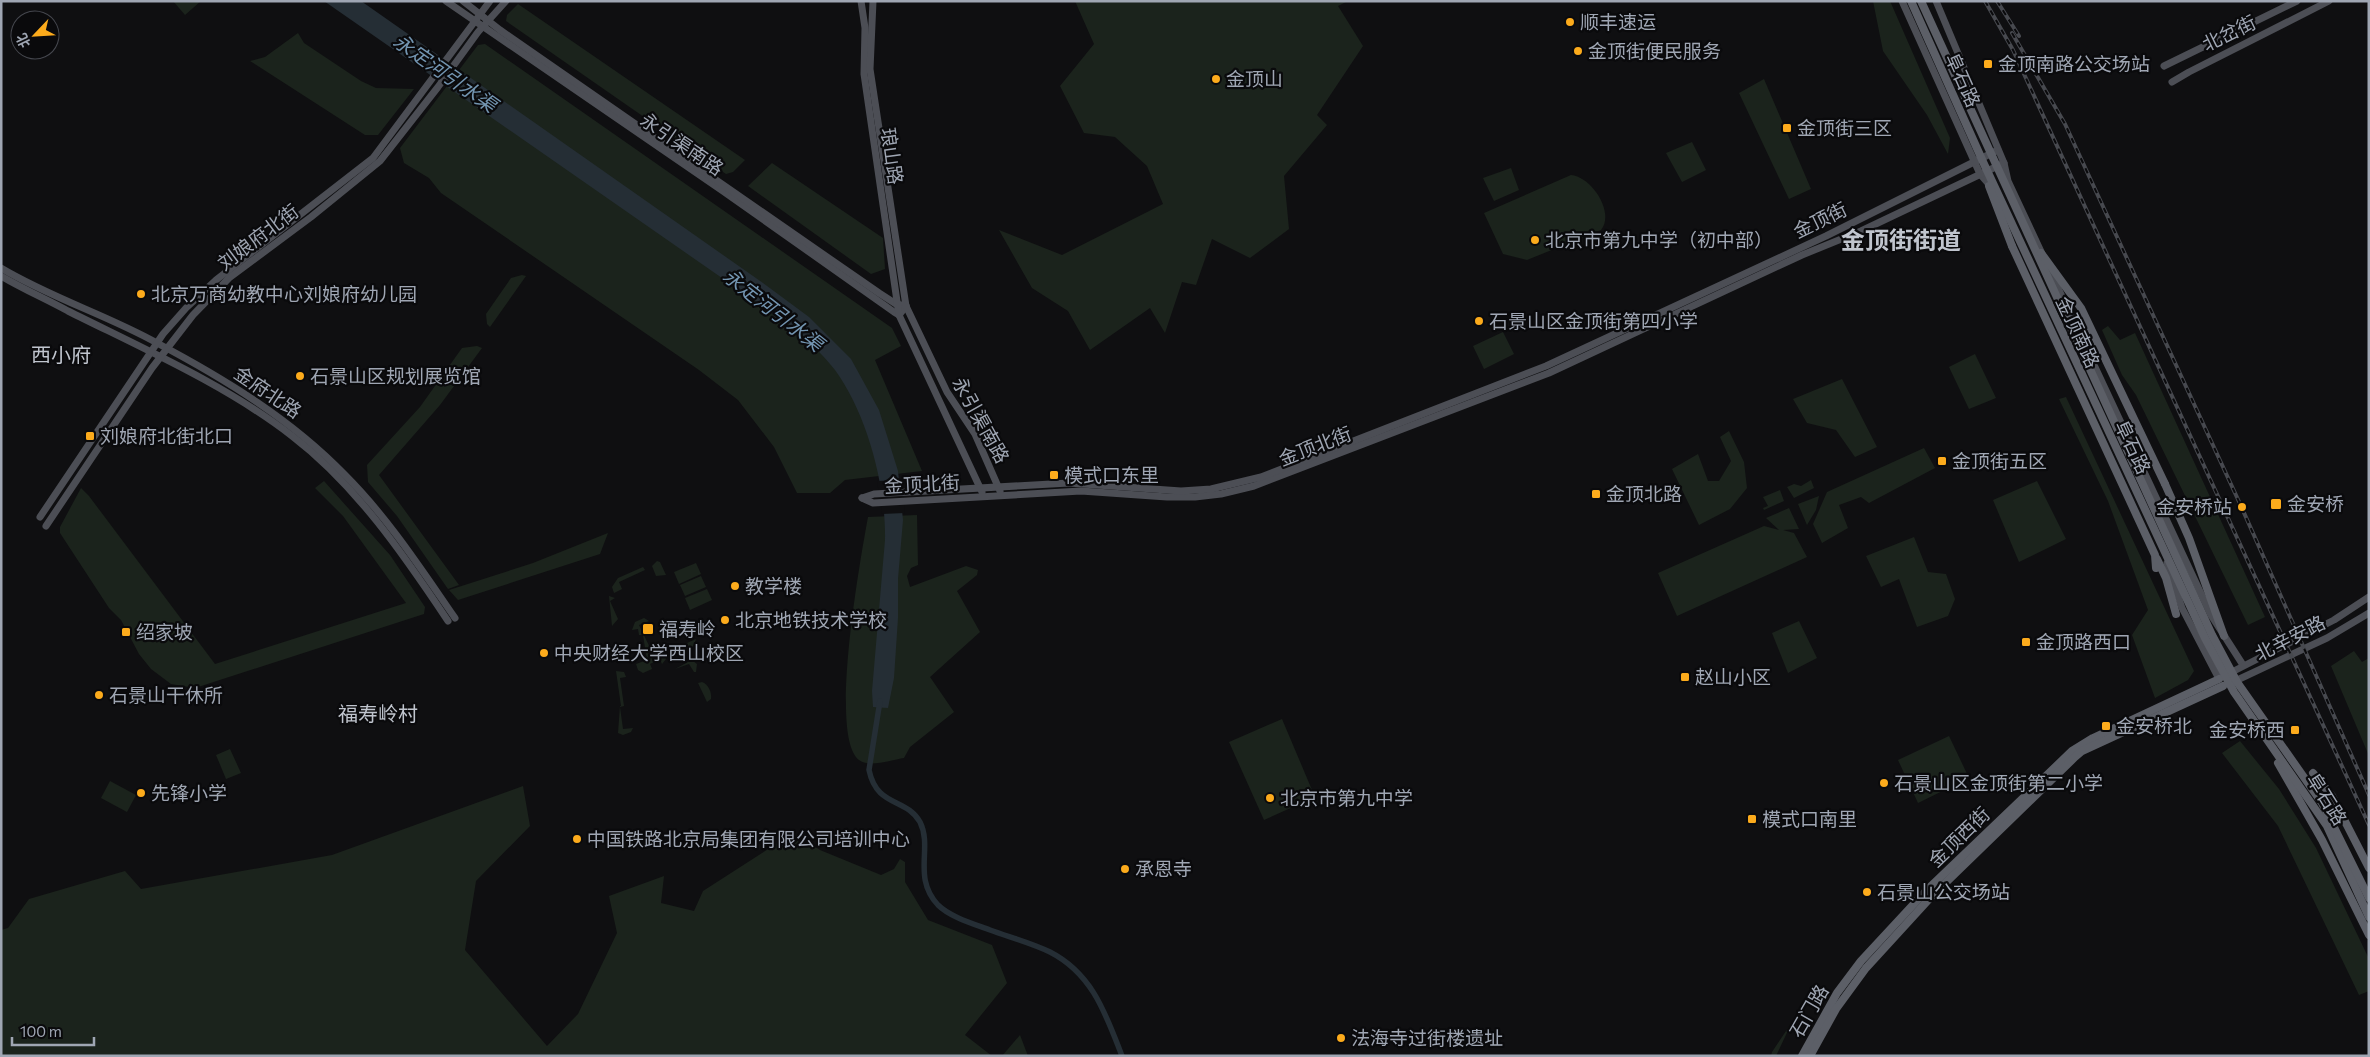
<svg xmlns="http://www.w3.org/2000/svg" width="2370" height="1057" viewBox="0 0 2370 1057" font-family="Commissioner,'Noto Sans SC',sans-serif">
<rect width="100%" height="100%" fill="#0f0f11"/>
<!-- green -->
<g fill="#1b231c">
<polygon points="173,1 201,1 185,15"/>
<polygon points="1075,1 1348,1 1338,6 1363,46 1317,115 1327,125 1284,176 1289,229 1250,258 1212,239 1196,285 1182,282 1165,333 1150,308 1090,350 1068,311 1032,288 999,230 1062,255 1163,204 1147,166 1115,137 1084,133 1060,86 1094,44"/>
<polygon points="1873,1 1890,1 1950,138 1948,154 1927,115 1883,51"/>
<polygon points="518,4 745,160 733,172 726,174 506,21 507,15"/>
<polygon points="298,33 304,43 361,81 376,88 414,89 378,135 365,135 250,61 265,57"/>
<polygon points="485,44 892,328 901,346 875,360 922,471 845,480 830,493 797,493 774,447 738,400 699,370 441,193 429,178 404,163 400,148 478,45"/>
<polygon points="1764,79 1811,189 1789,199 1739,93"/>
<polygon points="1692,142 1706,170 1682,182 1666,153"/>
<polygon points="772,163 883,238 885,269 871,274 748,186"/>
<polygon points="1511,168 1519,190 1494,201 1483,178"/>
<path d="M 1571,175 C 1592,177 1615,213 1601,230 L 1527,260 L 1503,254 L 1484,213 Z"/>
<polygon points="522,275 526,276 490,327 487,324 486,314 511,278"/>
<polygon points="2108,326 2120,340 2135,333 2265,617 2248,625 2136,395 2122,375 2102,330"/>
<polygon points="1503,332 1514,354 1484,369 1473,346"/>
<polygon points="477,346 482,348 440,405 379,475 459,585 448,589 397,516 368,482 367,465 420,407 462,348"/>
<polygon points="1975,354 1996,398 1969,409 1949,367"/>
<polygon points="1842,379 1877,447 1855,457 1836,430 1807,423 1793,399"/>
<polygon points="2066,397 2194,671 2188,680 2155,698 2132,635 2148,610 2108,501 2059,399"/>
<polygon points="1729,431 1744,462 1747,488 1730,509 1699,525 1672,469 1698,454 1708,481 1719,481 1731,461 1720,437"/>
<polygon points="1924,448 1935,468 1869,503 1861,497 1839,505 1848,528 1822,543 1813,524 1827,492"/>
<polygon points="1811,480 1814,488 1794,498 1787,487 1794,484 1801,486"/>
<polygon points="324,481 390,555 425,607 424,614 195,688 171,684 151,669 139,654 121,620 109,608 60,533 60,527 81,488 89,496 215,664 406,603 343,516 315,488"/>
<polygon points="2037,481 2066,539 2019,562 1993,500"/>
<polygon points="1780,490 1784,501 1764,510 1763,508 1768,506 1763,497"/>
<polygon points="1819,496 1816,510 1807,525 1798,504"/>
<polygon points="1789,508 1799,529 1783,530 1794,533 1807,557 1677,616 1658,573 1764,526 1779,530 1766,518"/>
<path d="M 917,515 L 918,565 L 911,568 L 907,576 L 910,587 L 966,566 L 978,570 L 977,575 L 957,591 L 980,632 L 930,677 L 954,712 L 910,747 L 904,758 C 891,760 870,768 859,760 C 828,737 861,556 868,517 Z"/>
<polygon points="608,533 600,554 458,600 449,590 533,563"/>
<polygon points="1914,537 1928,572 1946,574 1955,599 1948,616 1917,627 1899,579 1881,587 1866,556"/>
<polygon points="657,561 660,562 666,575 656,576 652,566"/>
<polygon points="696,563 701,574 679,584 674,572"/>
<polygon points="643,567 645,570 619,582 622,589 614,593 612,587 618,578"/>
<polygon points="701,576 706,587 685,596 680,585"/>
<polygon points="707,589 712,600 690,610 685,598"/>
<polygon points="609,596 615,598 610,601 618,619 612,626"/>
<polygon points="644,618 649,621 639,625 654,656 663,652 666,659 662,664 660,659 650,664 652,669 643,673 638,670 636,664 647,660 643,635 639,635 638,629 632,630 635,622"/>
<polygon points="1799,621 1817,658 1788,673 1772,633"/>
<path d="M 696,639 C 694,647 689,652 681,652 L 676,648 Z"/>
<polygon points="2354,651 2362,662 2369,658 2369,756 2331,666"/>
<polygon points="689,658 697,664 696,672 694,672 689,664 675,669 688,662"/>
<polygon points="616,671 624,672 626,677 620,678 624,706 620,707 623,729 633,728 631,732 623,735 618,733 620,706 621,706"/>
<path d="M 702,682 C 708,684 712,692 711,699 L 707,702 L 698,683 Z"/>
<polygon points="1282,719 1315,797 1264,820 1229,742"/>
<polygon points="1949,736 1969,778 1918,803 1898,760"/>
<polygon points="2240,741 2279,789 2316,848 2369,959 2369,991 2359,995 2278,826 2222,753"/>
<polygon points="230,749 241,773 226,779 216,755"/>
<polygon points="110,781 136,795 127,812 101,798"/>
<polygon points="523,786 530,826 476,881 465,950 547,1046 578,1014 617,933 609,896 664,876 661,903 694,911 703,891 793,833 820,850 881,875 894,869 900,859 905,862 905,882 928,920 992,945 1007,983 965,1035 992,1056 1,1056 1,930 8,928 29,899 125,871 141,889 332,855"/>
<polygon points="1792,1022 1776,1056 1771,1056 1772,1052"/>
<polygon points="1020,1035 1028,1056 1002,1056"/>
</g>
<!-- water -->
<path fill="#252e35" d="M 324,1 L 361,1 L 763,283 L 809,317 L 851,359 L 879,410 L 898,471 L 903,520 L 898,579 L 898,618 L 894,678 L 888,708 L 873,707 L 872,691 L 885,540 C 886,485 867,414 835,370 C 825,357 812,345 801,333 Z"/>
<!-- pier -->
<polygon fill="#0f0f11" points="902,480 905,513 882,514 877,481"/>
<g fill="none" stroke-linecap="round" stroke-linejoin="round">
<!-- canal -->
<path stroke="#252e35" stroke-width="5.5" d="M 880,701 L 869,770 C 877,808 906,797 920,822 C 933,848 912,877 938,905 C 950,917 974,924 990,930 C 1009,937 1032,943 1050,952 C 1093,974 1106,1015 1122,1056"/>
<!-- major -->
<g stroke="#4c4e55" stroke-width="7">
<polyline points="446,1 723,191 894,312 899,315 906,306"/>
<polyline points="463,1 500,30 879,293 896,304 906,306"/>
<polyline points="861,1 865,28 864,74 899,315 982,492"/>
<polyline points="873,1 870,69 906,306 947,392 975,434 1000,491"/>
<polyline points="1902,1 1980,174 1993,189"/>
<polyline points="1936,1 2004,163 2008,181 2211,615 2243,665"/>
<polyline points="2164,66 2297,1"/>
<polyline points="2172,82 2189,72 2329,1"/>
<path d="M 1,268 C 51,298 107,315 157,343 C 225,379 292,420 345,475 C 388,518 421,569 455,618"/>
<path d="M 1,276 C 23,289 46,299 68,311 C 142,348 228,386 292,436 C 356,485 404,555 448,621"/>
<polyline points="862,498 873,503 1081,491 1167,497 1195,497 1221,494 1254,486 1549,373 1802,255 1861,231 2004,163"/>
<polyline points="862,498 874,494 1069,483 1181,491 1211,489 1261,477 1546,366 1826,236 1998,150"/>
<polyline points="40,517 163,334 186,308 216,280 373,158 490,1"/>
<polyline points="46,526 152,368 193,315 229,278 311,217 380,161 438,87 478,32 506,1"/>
<polyline points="2167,563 2182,608 2219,679"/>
<polyline points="2228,674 2334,620 2369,597"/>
<polyline points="2233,682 2327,638 2369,613"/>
</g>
<!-- highway -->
<g stroke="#5c5f67" stroke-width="8">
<polyline points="2012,246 2155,555 2156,568"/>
<polyline points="2165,484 2189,538 2224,636"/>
<polyline points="2157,559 2166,578 2176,614"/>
<polyline points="2278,763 2322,840 2369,935"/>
<polyline points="2313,773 2332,796 2369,868"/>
<polyline points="1802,1056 1837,993 1861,961 1925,892 2072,751 2093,738 2219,679"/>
<polyline points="1810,1056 1836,1009 1866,968 1930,898 2075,757 2082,751 2223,686"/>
</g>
<defs>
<g id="rail">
<polyline points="1985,1 2013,50 2369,825"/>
<polyline points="1997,1 2019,36"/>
<polyline points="2012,33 2065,124 2241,506 2369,795"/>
</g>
</defs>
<!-- rail casing -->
<use href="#rail" stroke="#47494f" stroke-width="4"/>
<!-- rail -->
<use href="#rail" stroke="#0a0a0c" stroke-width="2" stroke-dasharray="5.5" stroke-linecap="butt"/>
<!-- highway-bridge -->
<g stroke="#5c5f67" stroke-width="8">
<polyline points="1911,1 1984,164 2205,638 2234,692 2327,826 2369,917"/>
<polyline points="1921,1 2212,635 2237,682 2322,803 2369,898"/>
<polyline points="1989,186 2012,246"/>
<polyline points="2041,253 2081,308 2165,484"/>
</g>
</g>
<!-- markers -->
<g fill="#fcab1c" stroke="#0a0a0c" stroke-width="2">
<circle cx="1570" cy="22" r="5"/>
<circle cx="1578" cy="51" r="5"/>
<rect x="1983" y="59" width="10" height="10" rx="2.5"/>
<circle cx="1216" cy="79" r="5"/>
<rect x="1782" y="123" width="10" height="10" rx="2.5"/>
<circle cx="1535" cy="240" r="5"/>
<circle cx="141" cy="294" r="5"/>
<circle cx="1479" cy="321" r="5"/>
<circle cx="300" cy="376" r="5"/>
<rect x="85" y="431" width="10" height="10" rx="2.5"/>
<rect x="1937" y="456" width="10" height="10" rx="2.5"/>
<rect x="1049" y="470" width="10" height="10" rx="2.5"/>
<rect x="1591" y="489" width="10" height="10" rx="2.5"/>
<rect x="2270" y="498" width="12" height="12" rx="2.5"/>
<circle cx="2242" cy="507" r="5"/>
<circle cx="735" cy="586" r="5"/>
<circle cx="725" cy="620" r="5"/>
<rect x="642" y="623" width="12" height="12" rx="2.5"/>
<rect x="121" y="627" width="10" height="10" rx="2.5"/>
<rect x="2021" y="637" width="10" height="10" rx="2.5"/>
<circle cx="544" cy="653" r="5"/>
<rect x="1680" y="672" width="10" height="10" rx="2.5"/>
<circle cx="99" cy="695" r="5"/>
<rect x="2101" y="721" width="10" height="10" rx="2.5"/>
<rect x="2290" y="725" width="10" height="10" rx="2.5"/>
<circle cx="1884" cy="783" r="5"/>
<circle cx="141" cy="793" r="5"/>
<circle cx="1270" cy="798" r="5"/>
<rect x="1747" y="814" width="10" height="10" rx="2.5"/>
<circle cx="577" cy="839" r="5"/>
<circle cx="1125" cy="869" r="5"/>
<circle cx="1867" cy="892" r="5"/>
<circle cx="1341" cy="1038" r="5"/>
</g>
<g text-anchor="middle" stroke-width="4.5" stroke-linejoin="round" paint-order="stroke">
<!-- poi labels -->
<g font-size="19" fill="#9fa6b3" stroke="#0a0a0c" text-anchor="start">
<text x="1580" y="29">顺丰速运</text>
<text x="1588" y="58">金顶街便民服务</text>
<text x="1998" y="71">金顶南路公交场站</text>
<text x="1226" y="86">金顶山</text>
<text x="1797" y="135">金顶街三区</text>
<text x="1545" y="247">北京市第九中学（初中部）</text>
<text x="151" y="301">北京万商幼教中心刘娘府幼儿园</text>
<text x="1489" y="328">石景山区金顶街第四小学</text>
<text x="310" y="383">石景山区规划展览馆</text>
<text x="100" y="443">刘娘府北街北口</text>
<text x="1952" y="468">金顶街五区</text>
<text x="1064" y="482">模式口东里</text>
<text x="1606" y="501">金顶北路</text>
<text x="2287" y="511">金安桥</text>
<text x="2232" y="514" text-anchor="end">金安桥站</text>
<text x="745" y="593">教学楼</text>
<text x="735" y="627">北京地铁技术学校</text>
<text x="659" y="636">福寿岭</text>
<text x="136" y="639">绍家坡</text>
<text x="2036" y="649">金顶路西口</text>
<text x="554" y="660">中央财经大学西山校区</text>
<text x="1695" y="684">赵山小区</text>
<text x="109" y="702">石景山干休所</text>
<text x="2116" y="733">金安桥北</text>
<text x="2285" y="737" text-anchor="end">金安桥西</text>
<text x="1894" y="790">石景山区金顶街第二小学</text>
<text x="151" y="800">先锋小学</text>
<text x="1280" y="805">北京市第九中学</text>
<text x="1762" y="826">模式口南里</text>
<text x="587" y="846">中国铁路北京局集团有限公司培训中心</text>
<text x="1135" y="876">承恩寺</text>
<text x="1877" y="899">石景山公交场站</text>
<text x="1351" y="1045">法海寺过街楼遗址</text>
</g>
<!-- street labels -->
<g font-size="19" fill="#9fa6b3" stroke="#0a0a0c">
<text transform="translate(2229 33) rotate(-26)" y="7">北岔街</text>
<text transform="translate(1963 80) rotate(66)" y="7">阜石路</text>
<text transform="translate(682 144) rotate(34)" y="7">永引渠南路</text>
<text transform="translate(892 156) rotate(82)" y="7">琅山路</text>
<text transform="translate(1820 220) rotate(-26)" y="7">金顶街</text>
<text transform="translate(258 237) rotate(-37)" y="7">刘娘府北街</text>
<text transform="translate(2078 332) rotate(65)" y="7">金顶南路</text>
<text transform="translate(268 392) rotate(34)" y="7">金府北路</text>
<text transform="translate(981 420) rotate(61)" y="7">永引渠南路</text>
<text transform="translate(1315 446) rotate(-21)" y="7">金顶北街</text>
<text transform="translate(2133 447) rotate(65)" y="7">阜石路</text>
<text transform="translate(922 484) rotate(-3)" y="7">金顶北街</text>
<text transform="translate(2290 638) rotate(-27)" y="7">北辛安路</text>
<text transform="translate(2327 799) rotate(58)" y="7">阜石路</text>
<text transform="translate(1959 837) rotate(-44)" y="7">金顶西街</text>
<text transform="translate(1809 1011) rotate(-60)" y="7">石门路</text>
</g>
<!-- water labels -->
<g font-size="20" font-style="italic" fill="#7395b1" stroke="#0a0a0c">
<text transform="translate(445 73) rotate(35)" y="7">永定河引水渠</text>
<text transform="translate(773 310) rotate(38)" y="7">永定河引水渠</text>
</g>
<!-- neighbourhood labels -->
<g font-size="20" fill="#c0c5ce" stroke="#0a0a0c">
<text x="61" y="362">西小府</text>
<text x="378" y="721">福寿岭村</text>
</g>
<!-- district labels -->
<g font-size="24" font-weight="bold" fill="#c0c5ce" stroke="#0a0a0c">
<text x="1901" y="249">金顶街街道</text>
</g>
</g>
<!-- border -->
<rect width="2370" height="1057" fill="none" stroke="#9fa6b3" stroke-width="5"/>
<!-- north arrow -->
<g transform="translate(35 35) rotate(245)"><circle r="24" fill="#0a0a0c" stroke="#46484f"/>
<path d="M0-4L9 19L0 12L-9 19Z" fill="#fcab1c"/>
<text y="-8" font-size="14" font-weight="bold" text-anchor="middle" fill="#9fa6b3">北</text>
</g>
<!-- scale -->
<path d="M12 1037v8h82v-8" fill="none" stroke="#9fa6b3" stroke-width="2.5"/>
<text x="20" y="1037" font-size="15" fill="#9fa6b3" stroke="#0a0a0c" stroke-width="4" paint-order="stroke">100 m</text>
</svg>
